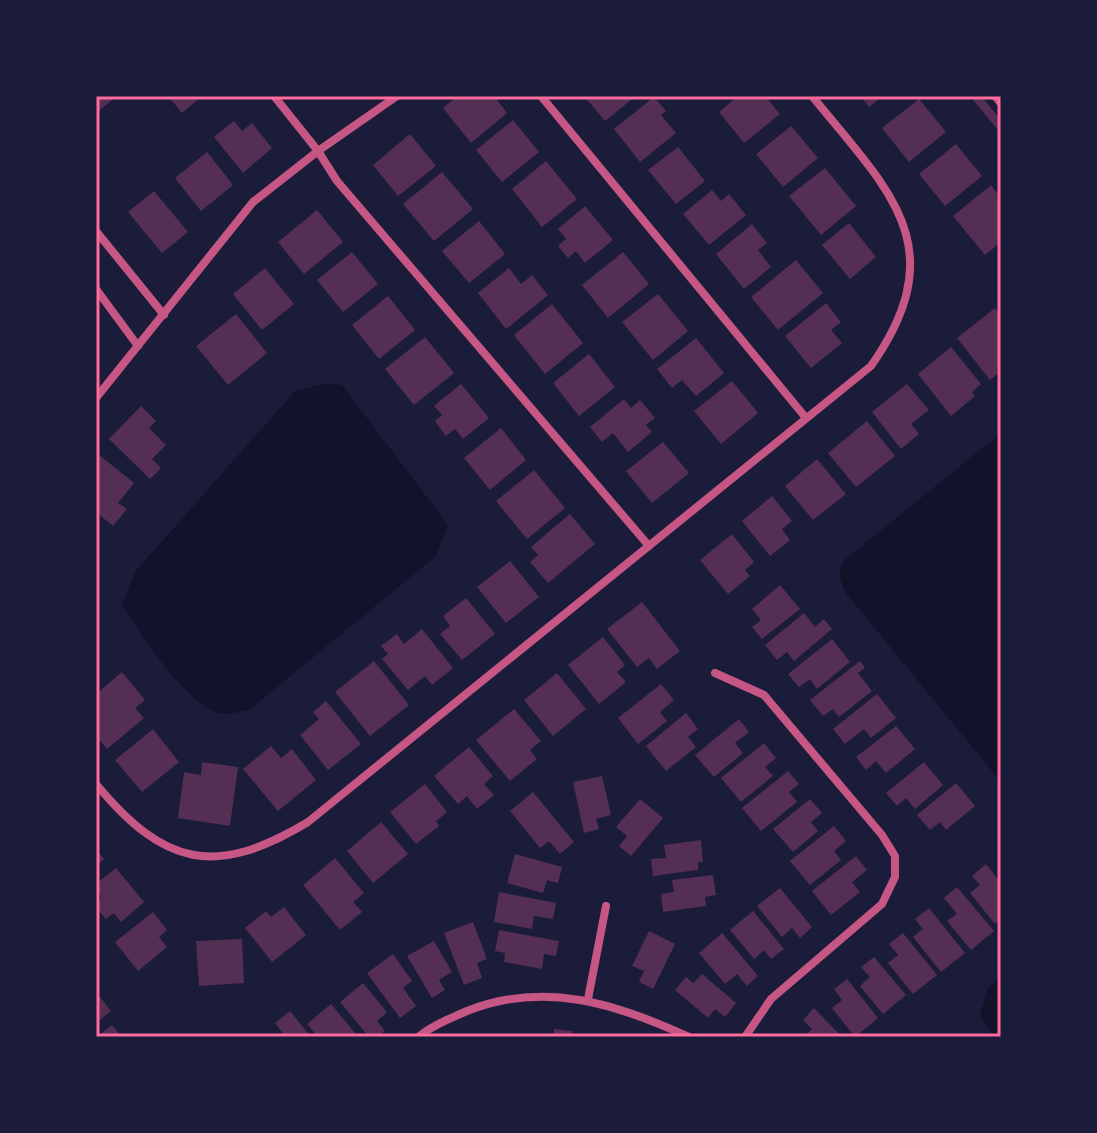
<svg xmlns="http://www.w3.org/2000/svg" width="1097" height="1133" viewBox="0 0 1097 1133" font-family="'IBM Plex Sans',sans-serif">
<rect width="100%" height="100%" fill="#1b1b3a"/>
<!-- water -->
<g fill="#12122b">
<path d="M 327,383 L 342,385 L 448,525 L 436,556 L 249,710 C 241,711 232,714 224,714 C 191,712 138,631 122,604 L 135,572 L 295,391 Z"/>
<polygon points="1001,433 1001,782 845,592 839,576 842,562"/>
<polygon points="1001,977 1001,1037 994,1037 980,1015 988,988"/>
</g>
<!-- building -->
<g fill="#542f53">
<polygon points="96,96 117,96 96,113"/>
<polygon points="168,96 202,96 182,113"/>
<polygon points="458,96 494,96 507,113 471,143 443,108"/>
<polygon points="584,96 636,96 605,121"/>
<polygon points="738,96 765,96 780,114 744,143 719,112"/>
<polygon points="860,96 883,96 869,107"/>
<polygon points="970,96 981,96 1001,120 1001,134"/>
<polygon points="654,97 666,111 661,115 676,133 640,162 614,129"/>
<polygon points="919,99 946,132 909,162 882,128"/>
<polygon points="513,120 539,152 502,182 476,150"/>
<polygon points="234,121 242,131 252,123 272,148 243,173 214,137"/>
<polygon points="791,126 818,158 783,187 756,154"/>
<polygon points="410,134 436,166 398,196 373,165"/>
<polygon points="956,144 982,176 945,206 919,174"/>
<polygon points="678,147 705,181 676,204 648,170"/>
<polygon points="207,152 233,185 201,211 175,178"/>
<polygon points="546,161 577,199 542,227 512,189"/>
<polygon points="825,168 856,206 821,235 789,196"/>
<polygon points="442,172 473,209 434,241 403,204"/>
<polygon points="991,185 1001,198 1001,242 985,255 953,216"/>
<polygon points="712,190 721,201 729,194 746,215 709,245 683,214"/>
<polygon points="154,191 188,232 162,253 128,212"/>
<polygon points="585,206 613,240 585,263 576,251 568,258 558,246 566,239 558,229"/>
<polygon points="317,210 343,242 304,274 278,242"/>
<polygon points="479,221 505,254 469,283 442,251"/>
<polygon points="849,223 876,257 850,279 822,245"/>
<polygon points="752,224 767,243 758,250 771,267 744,289 716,254"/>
<polygon points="352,252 378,284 343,312 317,280"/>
<polygon points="623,252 649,284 608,318 582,285"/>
<polygon points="796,260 823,293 778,330 751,297"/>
<polygon points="265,268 294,304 262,330 233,294"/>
<polygon points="509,268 521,284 532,275 548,295 506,329 478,293"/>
<polygon points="658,294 688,331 653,360 622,322"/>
<polygon points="388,296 415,330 379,359 352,325"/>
<polygon points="826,303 841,322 831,330 842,343 811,368 785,336"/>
<polygon points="552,304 583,343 545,374 514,335"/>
<polygon points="995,308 1001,315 1001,371 990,380 957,338"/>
<polygon points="236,314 267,353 228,385 196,346"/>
<polygon points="425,337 454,373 414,405 385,369"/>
<polygon points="696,338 724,373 696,396 682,380 672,388 657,369"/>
<polygon points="951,347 981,384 972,392 975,396 951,416 918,374"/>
<polygon points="589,354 615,387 579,416 553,383"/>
<polygon points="732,381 758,413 721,444 694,411"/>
<polygon points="461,384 489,418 463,439 455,429 446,436 435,421 442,415 434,406"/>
<polygon points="907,384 929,410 911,424 919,434 901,449 872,412"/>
<polygon points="624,399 631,408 640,400 655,418 646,425 652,432 628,452 613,433 602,442 590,427"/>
<polygon points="141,406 156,421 149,428 166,445 152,459 161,468 150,479 109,439"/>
<polygon points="867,421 895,456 856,487 828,453"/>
<polygon points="501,428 526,460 490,490 464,458"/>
<polygon points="663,442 689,473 652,503 626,471"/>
<polygon points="98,454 134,483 118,503 127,509 113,526 96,512"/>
<polygon points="817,459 846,494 813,520 785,486"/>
<polygon points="534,470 565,508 527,539 496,501"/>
<polygon points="772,496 792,521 782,529 790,540 770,556 742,521"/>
<polygon points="570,514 595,544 548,583 530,562 538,555 531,547"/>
<polygon points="732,534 754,562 745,570 750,576 728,594 700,560"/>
<polygon points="510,561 539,597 506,623 477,587"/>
<polygon points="780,585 800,609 762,639 752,627 761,620 752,609"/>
<polygon points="466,598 495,634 462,660 440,634 450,626 443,616"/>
<polygon points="642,602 680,651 657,669 649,658 637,667 607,629"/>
<polygon points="804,613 815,627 824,619 832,629 794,661 787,652 777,660 765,645"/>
<polygon points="422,629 453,668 432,685 425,676 408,690 382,659 388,654 381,646 397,634 404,644"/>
<polygon points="603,637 625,665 617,672 626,682 599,704 568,665"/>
<polygon points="832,639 850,662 817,689 810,679 799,687 788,674"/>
<polygon points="374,661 409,705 370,736 335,692"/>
<polygon points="860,661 865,668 858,673 872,691 839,717 833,709 823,716 810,700"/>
<polygon points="122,672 145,700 135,708 144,718 107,749 96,736 99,725 96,694"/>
<polygon points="557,673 586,709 553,736 524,700"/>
<polygon points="661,684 674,700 660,712 667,721 638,744 618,718"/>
<polygon points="877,694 896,718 871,738 864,729 845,744 833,729"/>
<polygon points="326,701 361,744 328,770 300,735 319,719 313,712"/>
<polygon points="514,709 541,741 530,750 537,759 510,781 476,740"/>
<polygon points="686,713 698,729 688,737 696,747 666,771 646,746"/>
<polygon points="739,719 749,732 735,743 743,753 714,777 695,755"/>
<polygon points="896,726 915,749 886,773 876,761 866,770 856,757"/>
<polygon points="153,729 179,762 142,792 115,760"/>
<polygon points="764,743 776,758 765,767 773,776 741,802 721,778"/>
<polygon points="271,746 281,758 292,749 316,780 278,811 243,769"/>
<polygon points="469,747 493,776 484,784 494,795 477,809 467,796 458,804 434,776"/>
<polygon points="202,762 238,767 230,826 178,818 184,772 201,775"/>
<polygon points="924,762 943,785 915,809 906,798 897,806 886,793"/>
<polygon points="788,771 799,784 789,792 797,802 761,831 742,808"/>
<polygon points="602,776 611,815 596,819 599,829 584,833 573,782"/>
<polygon points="956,783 975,806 946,830 940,822 930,830 917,815"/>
<polygon points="425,784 447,812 436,821 439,826 416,844 390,812"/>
<polygon points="533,792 574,842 560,854 549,841 540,848 510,811"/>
<polygon points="640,799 663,818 631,856 619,846 627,836 616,827"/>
<polygon points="810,799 822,813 811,822 818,831 793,852 773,829"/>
<polygon points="381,822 408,854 373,883 347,851"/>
<polygon points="834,826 846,841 834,851 841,860 810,885 790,861"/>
<polygon points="701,840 703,862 698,862 698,870 653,876 651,859 666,858 664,845"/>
<polygon points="96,849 104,859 96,866"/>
<polygon points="515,854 562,867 558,883 547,880 543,893 507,883"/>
<polygon points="856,856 867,870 852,882 860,892 831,915 812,891"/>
<polygon points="335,858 364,893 353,902 362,912 340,930 303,885"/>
<polygon points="986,864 1001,883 1001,919 995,924 970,893 980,885 972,876"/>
<polygon points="116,868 144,902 121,922 114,913 106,919 96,908 101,897 96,884"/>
<polygon points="713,875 716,895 705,897 706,906 663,912 661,894 674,892 672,880"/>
<polygon points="957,887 994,931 971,950 947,921 957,914 944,898"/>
<polygon points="780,888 812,927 800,938 792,928 782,937 757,906"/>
<polygon points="499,892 556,903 553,919 534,916 532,929 494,922"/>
<polygon points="284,907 306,935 272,962 245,928 266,911 271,917"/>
<polygon points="929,908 965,953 941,972 913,937 923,929 915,919"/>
<polygon points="753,911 784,949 771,959 764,950 754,959 730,930"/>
<polygon points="153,912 167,930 159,937 167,947 138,971 115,942"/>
<polygon points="473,922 487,959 477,963 482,978 464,985 444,933"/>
<polygon points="499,930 559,941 556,956 544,954 542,969 504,962 505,953 495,951"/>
<polygon points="649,931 675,944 653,989 639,982 644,971 632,966"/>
<polygon points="722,933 758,976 747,986 737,974 725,984 699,953"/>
<polygon points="903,933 937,975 913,994 888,963 898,955 889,944"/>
<polygon points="242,939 244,983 199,986 196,941"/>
<polygon points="434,941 452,972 439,980 445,990 432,998 407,956"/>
<polygon points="393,954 412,981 403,988 416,1006 400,1018 367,973"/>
<polygon points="874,957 906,995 883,1014 860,986 870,977 861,967"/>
<polygon points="702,974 736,1003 725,1017 715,1009 708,1018 675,990 686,977 693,983"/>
<polygon points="847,979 878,1018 855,1037 832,1008 842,1000 834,989"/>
<polygon points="363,983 387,1012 377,1021 385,1031 377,1037 369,1037 340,1002"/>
<polygon points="96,992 111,1011 96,1023"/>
<polygon points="331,1004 356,1034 352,1037 318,1037 307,1024"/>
<polygon points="814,1008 842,1037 804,1037 812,1029 803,1020"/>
<polygon points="290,1011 311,1037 279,1037 283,1033 275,1023"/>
<polygon points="112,1025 122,1037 97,1037"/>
<polygon points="554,1029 573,1031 572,1037 554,1037"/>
</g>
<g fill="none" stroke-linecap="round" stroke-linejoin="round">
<!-- service -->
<polyline stroke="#c65784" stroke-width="5" points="993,96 1001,106"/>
<!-- minor -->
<g stroke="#c65784" stroke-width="8">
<polyline points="274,96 318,151 337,181 649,546"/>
<polyline points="541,96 806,418"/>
<polyline points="96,231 164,315"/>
<polyline points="96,289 138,346"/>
<polyline points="96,398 253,202 318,151 397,96"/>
<polyline points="715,673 764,695 882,835 895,856 895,877 882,904 771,999 745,1037"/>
<path d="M 96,784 C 164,866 215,878 308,822 L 871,366 C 955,246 889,191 812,96"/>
<polyline points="588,999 606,906"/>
<path d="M 418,1037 C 433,1025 449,1019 467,1011 C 544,980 617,1004 689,1037"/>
</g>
</g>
<!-- border -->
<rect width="1097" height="1133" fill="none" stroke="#1b1b3a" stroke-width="196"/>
<rect x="98" y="98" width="901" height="937" fill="none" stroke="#ff6b9d" stroke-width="3"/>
</svg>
